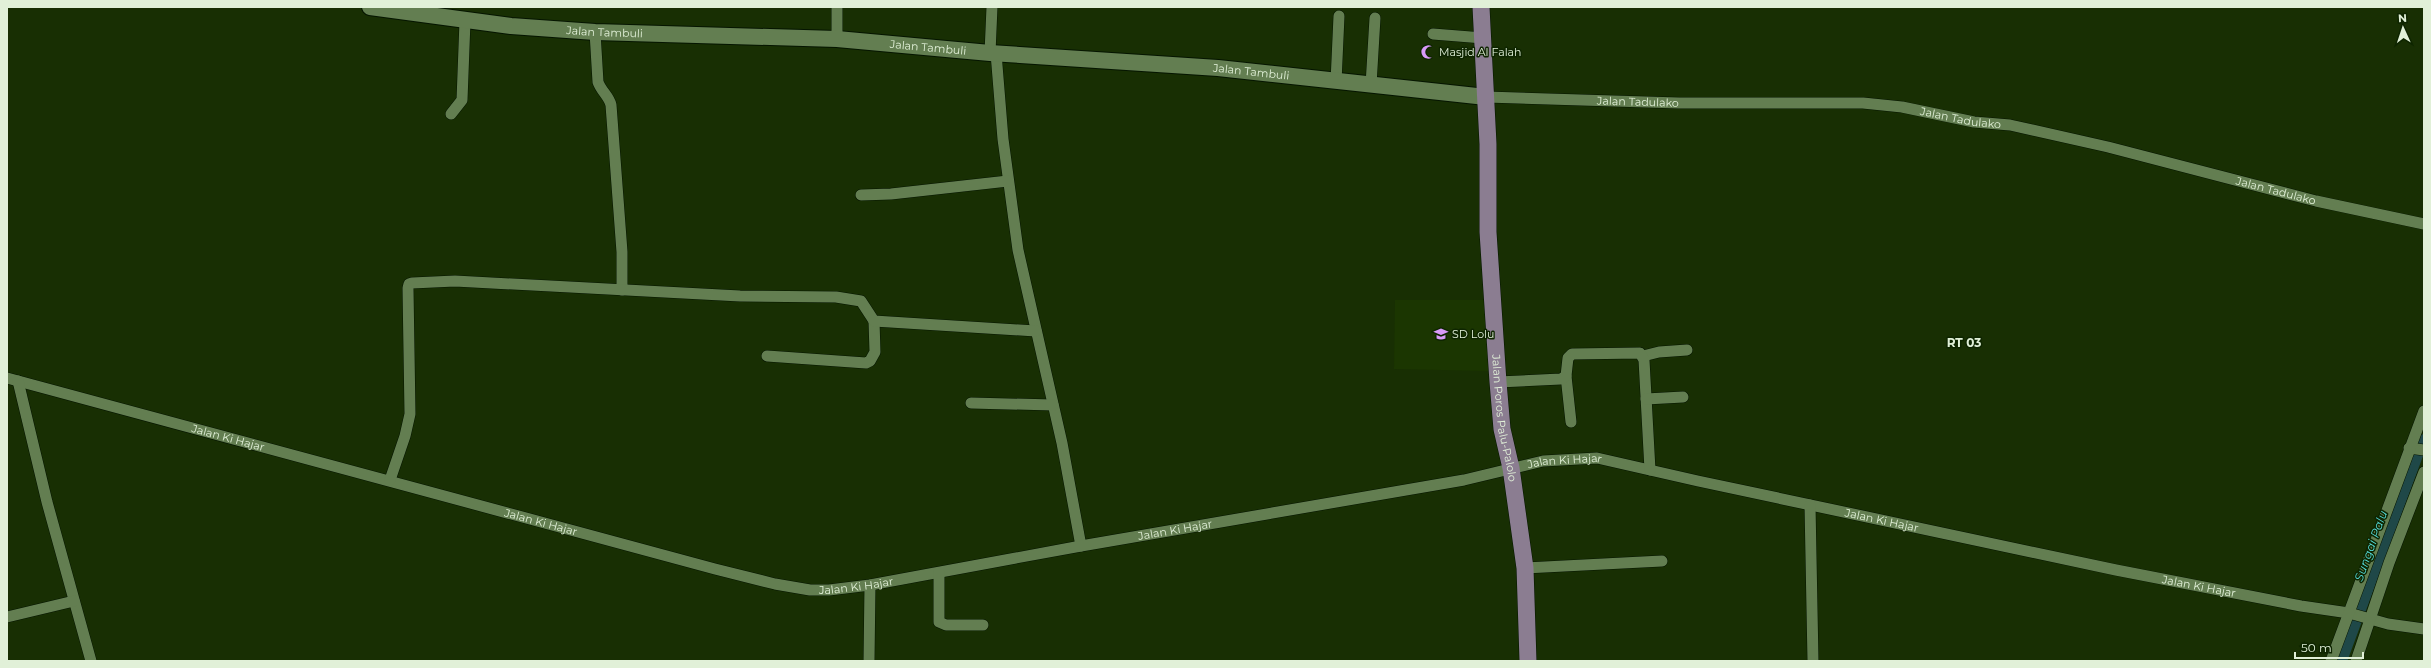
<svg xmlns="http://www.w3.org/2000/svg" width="2431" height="668" viewBox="0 0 2431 668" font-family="Montserrat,sans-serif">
<rect width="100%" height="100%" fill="#182f03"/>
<!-- built -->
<polygon fill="#1b3601" points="1395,300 1485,300 1489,371 1394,369"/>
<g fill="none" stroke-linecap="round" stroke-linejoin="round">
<!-- canal -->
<polyline stroke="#1f4848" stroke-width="10" points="2342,661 2424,439"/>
<defs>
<g id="street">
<polyline points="837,7 837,39"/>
<path d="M 595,32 L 598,82 C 601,91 609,96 611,105 L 622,252 L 622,290"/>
<polyline points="1433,34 1483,38"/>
<polyline points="990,53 992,7"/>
<polyline points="996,53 1003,139 1018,250 1062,443 1081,546"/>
<polyline points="1336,82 1339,16"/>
<polyline points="1371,85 1375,18"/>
<path id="s1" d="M 1486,97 L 1679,103 L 1863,103 L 1902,107 L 1974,122 L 2010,125 L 2108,147 L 2316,201 L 2424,224"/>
<polyline points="451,114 462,100 465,21"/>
<polyline points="861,195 891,194 1008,181"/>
<polyline points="767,356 866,363 870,361 875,352 874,321"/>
<polyline points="1643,356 1659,352 1687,350"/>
<polyline points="1566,376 1571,422"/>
<path id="s2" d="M 7,378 L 715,569 L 775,584 L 810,590 L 829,590 L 870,585 L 1081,546 L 1464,480 L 1543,461 L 1597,458 L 1698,481 L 2116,570 L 2301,606 L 2349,613 L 2388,624 L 2424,629"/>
<polyline points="18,381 47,502 91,661"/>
<polyline points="1498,382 1561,379 1566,376 1568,358 1572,354 1640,353 1644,360 1650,470"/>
<polyline points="1646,399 1683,397"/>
<polyline points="971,403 1053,405"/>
<polyline points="2409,448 2424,450"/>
<polyline points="390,480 405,436 410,414 408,288 409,284 412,283 455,281 740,296 836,297 861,301 874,321 1036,331"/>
<polyline points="1810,505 1813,661"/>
<polyline points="1525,568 1662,561"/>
<polyline points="939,573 939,622 946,625 983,625"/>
<polyline points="7,617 74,601"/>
<polyline points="869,661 870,585"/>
<polyline points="2331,661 2424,411"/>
<polyline points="2356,661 2389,563 2424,472"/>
</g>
<g id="secondary">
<path id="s3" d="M 370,7 L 511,26 L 595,32 L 837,39 L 990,53 L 1218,68 L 1486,97"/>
</g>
<g id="primary">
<path id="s4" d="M 1481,7 L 1488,144 L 1488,232 L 1498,382 L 1502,429 L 1511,468 L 1525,568 L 1528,661"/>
</g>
</defs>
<!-- street casing -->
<use href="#street" stroke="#051500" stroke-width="12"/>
<!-- secondary casing -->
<use href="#secondary" stroke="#051500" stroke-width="18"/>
<!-- primary casing -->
<use href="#primary" stroke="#051500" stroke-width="18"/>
<!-- street -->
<use href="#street" stroke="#637e51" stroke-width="11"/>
<!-- secondary -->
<use href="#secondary" stroke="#637e51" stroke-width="16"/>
<!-- primary -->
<use href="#primary" stroke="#8b7d91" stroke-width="17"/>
</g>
<!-- icons -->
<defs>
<symbol id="mosque-bare" viewBox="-9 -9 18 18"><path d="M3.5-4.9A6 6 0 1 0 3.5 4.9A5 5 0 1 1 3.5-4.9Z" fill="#d89af8" stroke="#0e2500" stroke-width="2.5" paint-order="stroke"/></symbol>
<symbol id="school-bare" viewBox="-9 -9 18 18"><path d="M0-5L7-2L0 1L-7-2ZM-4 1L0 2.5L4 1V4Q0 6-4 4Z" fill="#d89af8" stroke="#0e2500" stroke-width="2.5" paint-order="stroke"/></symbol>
</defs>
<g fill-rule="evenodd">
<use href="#mosque-bare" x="1418" y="42" width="20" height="20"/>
<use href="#school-bare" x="1431" y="324" width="20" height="20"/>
</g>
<g text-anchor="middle" stroke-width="3" stroke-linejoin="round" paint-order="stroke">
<!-- street labels -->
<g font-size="11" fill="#e1f0d8" stroke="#0e2500">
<text dy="4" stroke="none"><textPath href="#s3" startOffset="236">Jalan Tambuli</textPath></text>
<text dy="4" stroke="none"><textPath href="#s3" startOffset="560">Jalan Tambuli</textPath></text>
<text dy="4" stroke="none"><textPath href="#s3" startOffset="884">Jalan Tambuli</textPath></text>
<text dy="4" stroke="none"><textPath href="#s1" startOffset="152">Jalan Tadulako</textPath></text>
<text dy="4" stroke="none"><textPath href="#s1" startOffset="476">Jalan Tadulako</textPath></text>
<text dy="4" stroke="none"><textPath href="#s1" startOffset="800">Jalan Tadulako</textPath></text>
<text dy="4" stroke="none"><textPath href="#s4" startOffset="412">Jalan Poros Palu-Palolo</textPath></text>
<text dy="4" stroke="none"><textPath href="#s2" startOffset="229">Jalan Ki Hajar</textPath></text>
<text dy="4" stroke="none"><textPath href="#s2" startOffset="1597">Jalan Ki Hajar</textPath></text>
<text dy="4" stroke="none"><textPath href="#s2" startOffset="553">Jalan Ki Hajar</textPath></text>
<text dy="4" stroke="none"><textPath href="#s2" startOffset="1921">Jalan Ki Hajar</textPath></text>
<text dy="4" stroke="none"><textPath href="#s2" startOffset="1201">Jalan Ki Hajar</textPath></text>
<text dy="4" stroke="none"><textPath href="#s2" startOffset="877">Jalan Ki Hajar</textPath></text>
<text dy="4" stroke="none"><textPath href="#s2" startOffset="2245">Jalan Ki Hajar</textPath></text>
</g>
<!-- poi labels -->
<g font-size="11" fill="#e1f0d8" stroke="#0e2500" text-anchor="start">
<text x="1439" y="56">Masjid Al Falah</text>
<text x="1452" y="338">SD Lolu</text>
</g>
<!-- neighbourhood labels -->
<g font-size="12" font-weight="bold" fill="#e1f0d8" stroke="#0e2500">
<text x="1964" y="347">RT 03</text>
</g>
<!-- water labels -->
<g font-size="12" font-style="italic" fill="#56dcda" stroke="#0e2500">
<text transform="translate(2371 546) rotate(-70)" y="4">Sungai Palu</text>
</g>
</g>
<!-- border -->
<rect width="2431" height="668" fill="none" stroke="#e1f0d8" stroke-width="16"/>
<!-- north arrow -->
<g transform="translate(2403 28) rotate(357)" stroke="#0e2500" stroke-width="3" paint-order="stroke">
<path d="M0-3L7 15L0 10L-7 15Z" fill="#e1f0d8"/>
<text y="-6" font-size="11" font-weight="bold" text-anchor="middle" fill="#e1f0d8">N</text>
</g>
<!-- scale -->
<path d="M2295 652v6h68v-6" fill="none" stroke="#e1f0d8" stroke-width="2"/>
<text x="2301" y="652" font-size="12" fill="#e1f0d8" stroke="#0e2500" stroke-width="3" paint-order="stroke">50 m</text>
</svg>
